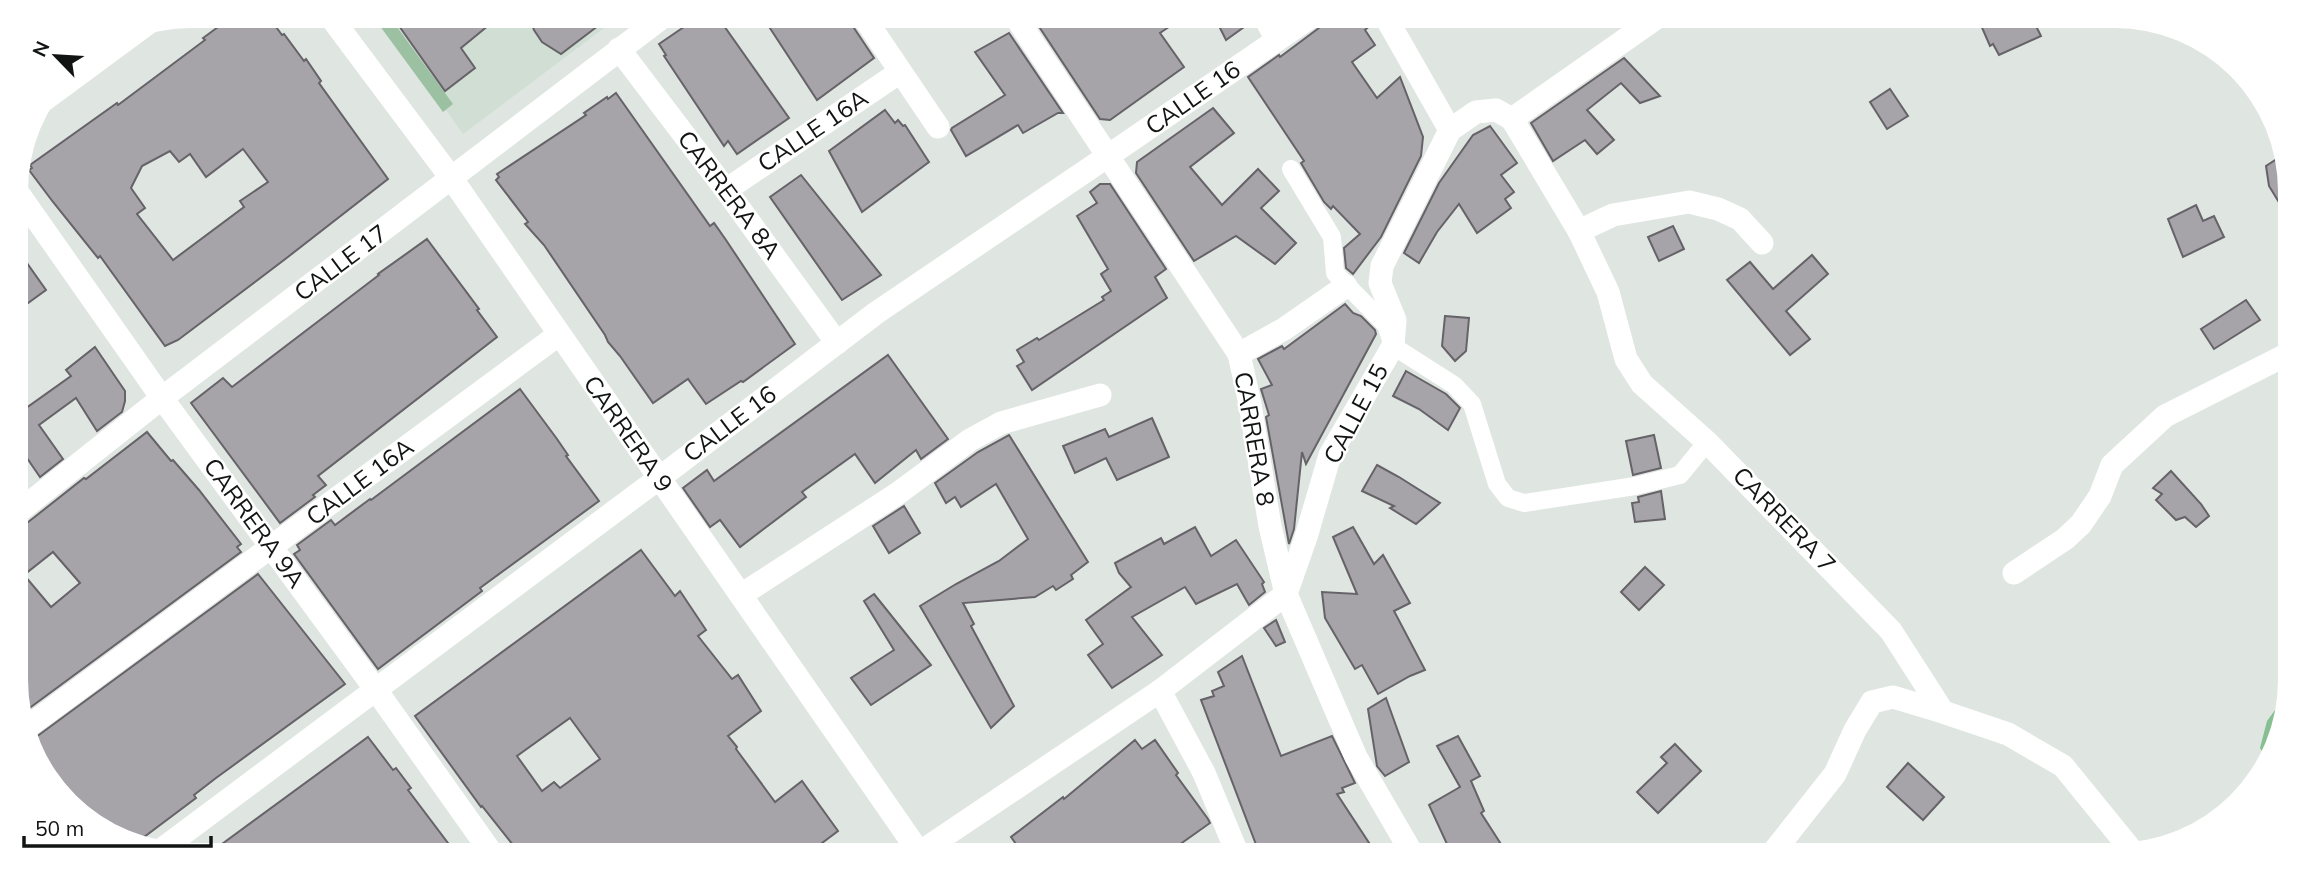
<svg xmlns="http://www.w3.org/2000/svg" width="2306" height="871" viewBox="0 0 2306 871" font-family="Mulish,sans-serif">
<rect width="100%" height="100%" fill="#dfe5e0"/>
<!-- built -->
<polygon fill="#d1ded3" points="379,16 620,16 463,134"/>
<!-- green -->
<polygon fill="#9cc0a2" points="384,16 389,16 453,104 443,112 377,22"/>
<!-- forest -->
<polygon fill="#86bf91" points="2281,698 2281,737 2266,758 2260,748 2267,721 2281,702"/>
<!-- building -->
<g fill="#a6a3a9" stroke="#656268" stroke-width="2" fill-rule="evenodd">
<path d="M 233,16 L 268,16 L 282,35 L 284,34 L 304,61 L 306,59 L 321,81 L 319,83 L 388,179 L 284,260 L 178,340 L 165,346 L 100,256 L 98,258 L 53,202 L 29,170 L 32,168 L 30,165 L 117,103 L 118,105 L 205,40 L 203,38 ZM 243,149 L 268,182 L 240,201 L 244,207 L 173,260 L 137,214 L 145,208 L 131,188 L 142,166 L 170,151 L 179,162 L 190,154 L 206,177 Z"/>
<polygon points="392,16 500,16 461,48 475,68 445,91"/>
<polygon points="529,16 611,16 561,54 542,42 534,30"/>
<polygon points="700,16 717,16 789,118 737,154 728,141 724,146 664,56 666,55 659,44"/>
<polygon points="762,16 846,16 874,58 817,100"/>
<polygon points="1039,16 1185,16 1160,33 1184,67 1110,120 1100,119 1034,19"/>
<polygon points="1214,16 1250,16 1251,22 1226,40"/>
<polygon points="1335,16 1371,16 1373,23 1365,30 1375,45 1352,62 1377,98 1400,77 1423,137 1421,156 1381,237 1353,274 1346,268 1344,248 1360,234 1333,206 1331,209 1324,202 1301,163 1304,161 1248,77 1279,55 1280,57"/>
<polygon points="1995,16 2031,16 2041,36 1999,55 1993,44 1990,46 1980,23"/>
<polygon points="1009,33 1063,113 1058,113 1023,133 1018,125 966,156 951,130 952,128 1005,95 975,52"/>
<polygon points="1624,58 1660,96 1640,103 1621,83 1587,110 1614,140 1597,154 1585,140 1553,161 1531,123"/>
<polygon points="1890,89 1908,116 1887,129 1870,102"/>
<polygon points="616,93 710,226 714,223 726,240 795,344 743,382 741,381 706,404 688,379 653,403 620,356 608,342 605,335 544,245 525,224 528,222 496,180 499,177 497,174 586,115 584,113 607,97 608,99"/>
<polygon points="1213,108 1234,133 1190,167 1222,205 1258,169 1279,191 1261,208 1296,243 1275,264 1236,236 1194,261 1136,173 1137,162"/>
<polygon points="885,110 895,123 898,120 903,126 905,125 929,162 862,212 829,151"/>
<polygon points="1490,126 1517,163 1501,175 1514,192 1505,199 1511,208 1477,233 1459,204 1437,232 1419,263 1404,253 1439,183 1473,135"/>
<polygon points="2283,155 2289,168 2288,217 2269,186 2266,166"/>
<polygon points="801,175 881,275 842,300 770,197"/>
<polygon points="1100,184 1110,184 1166,269 1155,277 1167,298 1032,390 1017,366 1024,362 1017,350 1037,338 1039,340 1104,300 1102,297 1111,291 1101,274 1108,269 1077,216 1097,203 1090,192"/>
<polygon points="2196,205 2203,221 2214,216 2224,237 2183,257 2168,219"/>
<polygon points="1673,226 1684,249 1659,261 1648,237"/>
<polygon points="427,239 479,309 477,310 497,337 318,476 326,485 313,495 315,497 280,523 191,403 223,378 232,387 379,275 378,274"/>
<polygon points="17,249 46,290 17,311"/>
<polygon points="1812,255 1828,274 1786,311 1810,339 1790,355 1727,280 1750,262 1773,289"/>
<polygon points="2246,300 2260,320 2214,349 2201,329"/>
<polygon points="1345,304 1353,313 1361,316 1375,330 1376,334 1306,464 1302,452 1294,529 1289,544 1266,417 1269,415 1261,389 1272,385 1258,359 1282,346 1284,349"/>
<polygon points="1445,316 1469,318 1466,351 1455,361 1442,346"/>
<polygon points="95,347 125,391 125,401 122,412 97,431 76,398 39,425 63,459 40,477 18,445 17,395 26,408 71,376 66,370"/>
<polygon points="888,355 948,439 921,459 916,450 875,483 855,454 802,492 806,497 740,547 720,520 710,527 683,488 707,470 714,481"/>
<polygon points="1406,371 1446,394 1460,408 1448,430 1419,409 1393,396"/>
<polygon points="520,389 557,439 568,455 566,456 599,501 480,588 482,591 378,669 294,554 300,550 297,545 331,520 335,525 370,499 371,500"/>
<polygon points="1152,418 1169,457 1117,480 1106,458 1075,473 1063,446 1105,429 1109,437"/>
<path d="M 147,432 L 171,461 L 173,460 L 199,490 L 241,544 L 237,547 L 241,552 L 20,715 L 18,527 L 27,523 L 84,478 L 86,479 ZM 53,552 L 80,583 L 51,607 L 24,575 Z"/>
<polygon points="1009,435 1088,562 1071,575 1073,579 1056,590 1053,586 1035,597 963,603 974,624 971,626 1014,706 991,728 920,606 956,584 999,561 1028,539 996,484 961,507 955,497 946,503 935,483 978,452"/>
<polygon points="1654,435 1661,468 1633,475 1626,441"/>
<polygon points="1377,465 1399,477 1440,503 1416,524 1390,508 1394,506 1362,491"/>
<polygon points="2171,471 2201,504 2209,516 2196,527 2185,517 2176,520 2156,500 2162,494 2153,488"/>
<polygon points="1661,491 1665,519 1635,522 1632,503 1639,502 1638,497"/>
<polygon points="904,506 920,533 889,553 873,526"/>
<polygon points="1195,527 1211,556 1236,540 1264,582 1262,584 1265,592 1249,605 1237,584 1196,604 1185,587 1132,617 1162,655 1112,688 1088,655 1103,644 1086,620 1131,587 1119,573 1115,563 1161,538 1164,544"/>
<polygon points="1353,527 1374,564 1383,555 1410,603 1394,611 1425,670 1410,676 1378,694 1362,665 1355,669 1325,618 1322,592 1357,594 1333,537"/>
<path d="M 641,550 L 675,596 L 680,591 L 706,630 L 698,636 L 732,679 L 738,675 L 761,711 L 728,736 L 737,747 L 736,749 L 775,802 L 802,781 L 838,831 L 806,855 L 521,855 L 482,806 L 481,807 L 415,716 ZM 570,718 L 600,759 L 560,788 L 554,782 L 542,791 L 517,756 Z"/>
<polygon points="1645,567 1664,585 1639,610 1621,592"/>
<polygon points="258,574 345,684 216,778 194,795 196,798 140,840 138,837 131,843 59,795 32,740"/>
<polygon points="874,594 931,665 871,705 851,678 894,650 864,601"/>
<polygon points="1276,620 1285,642 1276,646 1264,628"/>
<polygon points="1242,656 1281,756 1332,736 1355,783 1342,788 1344,792 1337,794 1377,855 1260,855 1201,700 1214,696 1212,691 1224,686 1218,672"/>
<polygon points="1386,698 1409,762 1385,776 1377,766 1368,709"/>
<polygon points="1458,736 1480,776 1471,781 1484,811 1481,813 1508,855 1452,855 1429,805 1460,787 1437,746"/>
<polygon points="368,737 393,770 396,768 411,788 408,790 457,855 207,855"/>
<polygon points="1135,740 1142,749 1155,740 1178,773 1176,775 1208,819 1210,823 1179,845 1186,855 1024,855 1011,837 1063,797 1064,799"/>
<polygon points="1675,744 1701,771 1658,813 1637,792 1667,763 1661,757"/>
<polygon points="1908,763 1944,797 1923,820 1887,787"/>
</g>
<g fill="none" stroke-linecap="round" stroke-linejoin="round">
<!-- pedestrian -->
<polyline stroke="#fff" stroke-width="18" points="1291,169 1332,237 1335,273 1386,325 1393,346 1454,385 1472,404 1497,484 1508,498 1524,503 1635,486 1680,475 1707,442"/>
<!-- minor -->
<g stroke="#fff" stroke-width="23">
<polyline points="330,16 452,179 921,855"/>
<polyline points="863,16 938,127"/>
<polyline points="1015,16 1239,354 1250,404 1270,526 1286,594 1356,757 1413,855"/>
<polyline points="1264,16 1277,40"/>
<polyline points="1385,16 1450,130"/>
<polyline points="619,49 726,190 837,343"/>
<polyline points="44,100 147,24"/>
<polyline points="1512,119 1579,231 1608,292 1626,359 1642,384 1707,442 1891,631 1943,712"/>
<polyline points="16,190 162,398 376,690 493,855"/>
<polyline points="726,190 900,72"/>
<polyline points="1579,231 1613,215 1689,202 1718,209 1740,219 1762,243"/>
<polyline points="1239,354 1284,329 1346,286"/>
<polyline points="18,512 162,398 664,16"/>
<polyline points="2014,573 2065,539 2081,524 2100,496 2112,465 2165,416 2286,355"/>
<polyline points="741,595 897,494 970,440 1001,423 1100,395"/>
<polyline points="1160,691 1204,773 1238,855"/>
<polyline points="26,728 558,335"/>
<polyline points="161,850 670,470 876,313 1108,156 1312,16"/>
<polyline points="916,855 1160,691 1286,594 1306,537 1330,455 1393,346 1395,320 1380,283 1382,266 1450,130 1476,112 1496,110 1512,119 1659,16"/>
<polyline points="1771,855 1835,774 1855,730 1872,702 1893,697 1943,712 2008,734 2063,766 2133,852"/>
</g>
</g>
<g text-anchor="middle" stroke-width="5" stroke-linejoin="round" paint-order="stroke">
<!-- street labels -->
<g font-size="24" fill="#121413" stroke="#fff">
<text transform="translate(1193 98) rotate(-35)" y="8">CALLE 16</text>
<text transform="translate(813 131) rotate(-34)" y="8">CALLE 16A</text>
<text transform="translate(729 195) rotate(53)" y="8">CARRERA 8A</text>
<text transform="translate(341 263) rotate(-37)" y="8">CALLE 17</text>
<text transform="translate(1356 414) rotate(-62)" y="8">CALLE 15</text>
<text transform="translate(730 424) rotate(-37)" y="8">CALLE 16</text>
<text transform="translate(628 434) rotate(55)" y="8">CARRERA 9</text>
<text transform="translate(1254 439) rotate(80)" y="8">CARRERA 8</text>
<text transform="translate(360 482) rotate(-37)" y="8">CALLE 16A</text>
<text transform="translate(1784 520) rotate(46)" y="8">CARRERA 7</text>
<text transform="translate(254 523) rotate(54)" y="8">CARRERA 9A</text>
</g>
</g>
<!-- crop -->
<path d="M0 0H2306V871H0ZM191 28H2115A163 163 0 0 1 2278 191V680A163 163 0 0 1 2115 843H191A163 163 0 0 1 28 680V191A163 163 0 0 1 191 28Z" fill="#fff" fill-rule="evenodd"/>
<!-- north arrow -->
<g transform="translate(56 56) rotate(295)" stroke="#ffffff" stroke-width="5" paint-order="stroke">
<path d="M0-5L12 26L0 18L-12 26Z" fill="#121413"/>
<text y="-10" font-size="19" font-weight="bold" text-anchor="middle" fill="#121413">N</text>
</g>
<!-- scale -->
<path d="M24 836v10h187v-10" fill="none" stroke="#121413" stroke-width="3.5"/>
<text x="35" y="836" font-size="21" fill="#121413" stroke="#ffffff" stroke-width="5" paint-order="stroke">50 m</text>
</svg>
